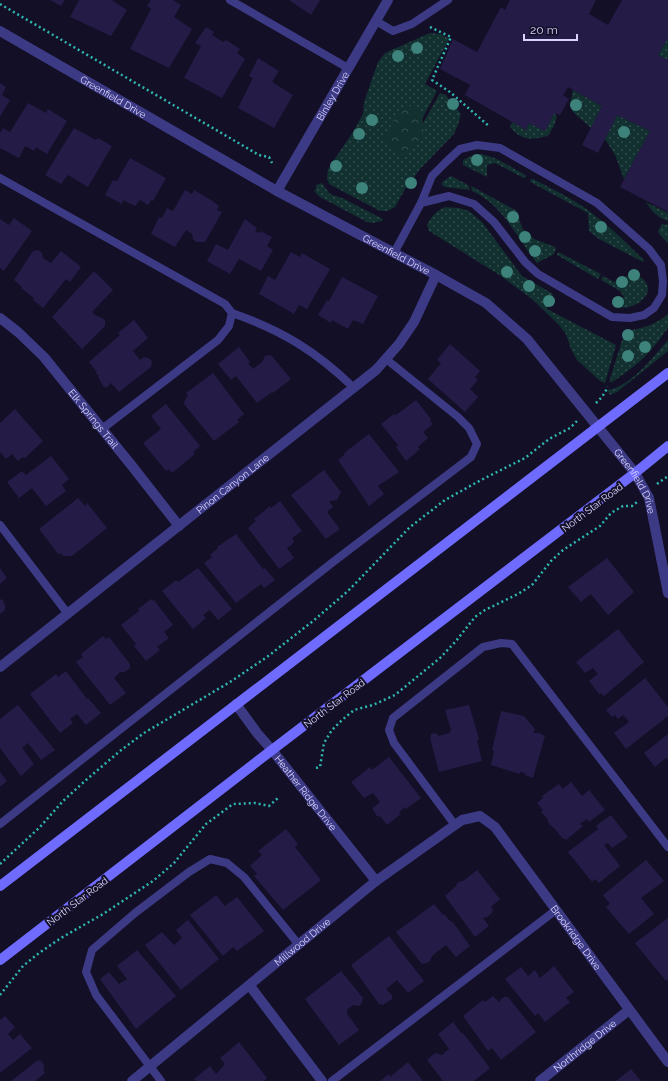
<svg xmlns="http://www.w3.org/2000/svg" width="668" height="1081" viewBox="0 0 668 1081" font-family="Raleway,sans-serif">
<defs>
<pattern id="grass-dots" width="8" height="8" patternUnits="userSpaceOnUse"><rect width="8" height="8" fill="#12302f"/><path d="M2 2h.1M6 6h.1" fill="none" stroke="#344d4e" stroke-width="1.8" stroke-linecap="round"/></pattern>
<pattern id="park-crowns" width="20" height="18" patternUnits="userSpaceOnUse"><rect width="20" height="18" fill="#12302f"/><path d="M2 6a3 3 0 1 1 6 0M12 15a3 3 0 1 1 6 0" fill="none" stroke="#344d4e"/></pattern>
</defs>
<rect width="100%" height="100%" fill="#130f26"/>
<!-- grass -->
<g fill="url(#grass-dots)">
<polygon points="430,33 441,34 449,39 425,84 437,91 422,119 422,125 440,93 446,95 461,114 458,125 454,134 420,169 405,189 395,207 388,211 380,211 329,184 327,179 328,169 353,132 363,114 364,102 378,62 385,53"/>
<polygon points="668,38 668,60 658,55"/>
<polygon points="573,90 602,106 591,128 573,112 570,104"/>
<path d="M 554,113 L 557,116 L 554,126 L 548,136 C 531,140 522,141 510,127 L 512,122 L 526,130 L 529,123 L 545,131 Z"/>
<polygon points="617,115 650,131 624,179 615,155 605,139"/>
<path d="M 480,154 C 496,156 510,167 524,174 L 526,176 L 525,178 L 524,178 L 495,163 L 487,165 L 487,177 L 463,165 L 463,160 L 473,155 Z"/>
<polygon points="451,176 468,185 470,190 445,187 442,185 442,182"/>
<path d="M 531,179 L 533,179 C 554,190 576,200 594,215 C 612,228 628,245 644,260 L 643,262 L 599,239 L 589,231 L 588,213 L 530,182 Z"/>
<polygon points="322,183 330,194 342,198 383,219 382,221 372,223 367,222 320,197 314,191 316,189 316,185"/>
<path d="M 471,186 L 517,211 L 522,228 L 534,239 L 555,247 L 556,249 L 554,254 L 537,263 C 517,239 503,204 472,191 Z"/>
<path d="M 646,202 L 668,213 L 668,221 C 658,218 651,211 646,202 Z"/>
<path d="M 445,207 L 459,208 L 469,211 L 482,222 L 522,276 L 553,294 L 547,309 L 616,345 L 605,383 L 600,381 L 577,360 L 571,349 L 566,334 L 559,325 L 532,299 L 501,276 L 429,231 L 427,225 C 431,217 436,211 445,207 Z"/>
<polygon points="662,224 668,225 668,243 659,234 658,231"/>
<polygon points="558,252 601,274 598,279 557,255"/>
<path d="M 634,273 C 637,275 641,277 644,280 C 655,292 641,304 629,307 C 623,309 617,307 611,304 L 624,297 L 620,291 L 601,280 L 603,276 L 614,282 Z"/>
<path d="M 668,314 L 668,328 C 663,333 660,340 655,345 C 644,360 627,372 612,382 L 609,382 L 625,331 C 640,329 656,325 668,314 Z"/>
<path d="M 668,340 L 668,351 L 617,392 L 610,395 L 607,390 C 631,387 653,357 668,340 Z"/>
</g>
<!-- park -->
<path fill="url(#park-crowns)" d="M 409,106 C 412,107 415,107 418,109 C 423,114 425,130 422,136 C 419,144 411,150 405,155 L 400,154 L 384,142 L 385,137 L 400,108 Z"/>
<!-- building -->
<g fill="#241b47">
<polygon points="50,0 65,0 61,6"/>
<polygon points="79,0 112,0 127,10 111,36 70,17"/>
<polygon points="151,0 173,0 181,5 174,17 192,29 169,68 130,49 151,9 147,6"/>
<polygon points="289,0 320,0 311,15"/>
<polygon points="510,0 596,0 589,14 608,25 622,0 668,0 668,38 658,55 668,60 668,212 620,187 650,131 617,115 598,153 582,145 602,106 573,90 568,87 563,95 569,99 560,115 554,113 545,131 529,123 526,130 465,95 470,85 440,69 453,39 477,52 501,7 505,10"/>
<polygon points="206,27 214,32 212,35 223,42 226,40 240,49 237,53 245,59 222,98 184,78 201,46 195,43"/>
<polygon points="258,58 279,71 272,82 293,95 274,128 238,108 253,78 249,76"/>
<polygon points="0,83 6,87 2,95 10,100 0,117"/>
<polygon points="28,103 46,113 48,109 67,121 47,154 36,147 34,151 25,146 19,158 0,148 0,133 3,128 10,132"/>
<polygon points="74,128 96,140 98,138 112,146 88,187 68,175 61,184 45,175"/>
<polygon points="130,158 166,178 153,201 151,200 148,205 140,200 135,206 123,200 122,204 105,195 113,180 117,181"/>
<polygon points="185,190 192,194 194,190 211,200 219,206 217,210 222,212 205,242 196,242 193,239 192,234 186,230 175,247 151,234 159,217 162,218 167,208 173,211"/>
<polygon points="14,218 32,231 4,271 0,268 0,219 9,225"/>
<polygon points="245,219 257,228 255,231 260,233 261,231 272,237 267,246 273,250 261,271 239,259 230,274 207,261 216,244 228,250"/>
<polygon points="38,250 42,253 43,258 51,263 61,251 81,267 70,282 66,279 43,308 33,300 34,298 21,288 22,287 14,280 33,251"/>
<polygon points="291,252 300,257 302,253 330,269 307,309 299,305 294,314 259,294 268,276 275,280"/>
<polygon points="94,271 113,290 92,312 95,315 102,318 105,320 105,326 82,349 52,317"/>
<polygon points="342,277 378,296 363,324 353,320 348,329 332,320 331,323 318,315 327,300 329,301"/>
<polygon points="134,320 148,338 133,351 140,360 144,357 148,358 152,361 151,367 119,392 111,383 106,388 103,386 98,377 99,376 96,373 97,372 89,362 120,335 118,333"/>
<polygon points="450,344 480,371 475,377 478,380 470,389 478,397 465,412 428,379 441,363 437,360"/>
<polygon points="239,347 250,362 248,363 253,369 262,362 265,356 271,355 291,379 273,393 272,392 257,403 236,376 231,380 218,364"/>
<polygon points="213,373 244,414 237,420 239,422 214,441 184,404 185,400 188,395 186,393"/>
<polygon points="416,400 431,419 430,421 433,424 423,432 428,438 418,447 420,449 406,461 396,447 398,445 381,424 394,414 396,415"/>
<polygon points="166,404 200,446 193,452 195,454 172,473 169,469 166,471 143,443 161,429 151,416"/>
<polygon points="15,409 43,441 25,458 23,457 18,461 12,454 6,459 0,452 0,423"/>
<polygon points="369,434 399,472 378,486 384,494 369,506 338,460 345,454 344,453"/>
<polygon points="51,456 69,479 62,485 66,491 46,506 32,488 19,498 7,482 22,471 26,475"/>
<polygon points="324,470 341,492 337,500 329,501 333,507 327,512 340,529 326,539 291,495"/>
<polygon points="78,498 85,506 87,503 107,528 72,556 63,556 61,553 59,555 39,529"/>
<polygon points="280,501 302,531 292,538 294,541 293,544 287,548 294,558 279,569 248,528 256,521 254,519 270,506 271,508"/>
<polygon points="236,534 263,569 265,568 275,580 264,588 261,584 236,603 204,563 212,557 210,555 218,548 217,547"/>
<polygon points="607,558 634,592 608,615 591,594 581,602 568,587"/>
<polygon points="0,568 7,578 0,584"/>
<polygon points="198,568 232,609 218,620 210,610 203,615 206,618 193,629 162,591 176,580 178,582"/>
<polygon points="0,599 3,600 5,605 5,610 0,614"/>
<polygon points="151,599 153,601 154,600 173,625 164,632 169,638 157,647 160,650 146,661 134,646 136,644 121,625 139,611 138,609"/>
<polygon points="618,629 644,662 604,696 601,693 600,695 589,681 598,674 593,668 585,673 576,662"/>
<polygon points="103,636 106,639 109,637 130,664 130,668 125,672 120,672 114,678 126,693 110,705 76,662 83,657 81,654"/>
<polygon points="66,671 87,699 88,698 101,713 86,725 77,714 70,719 73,723 60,733 30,694 56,674 58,677"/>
<polygon points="645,678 668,707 668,716 626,749 614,733 629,722 623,715 618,719 615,715 612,717 606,710"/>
<polygon points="18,705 55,750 41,760 28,743 22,748 34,764 21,776 0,748 0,719"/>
<polygon points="469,705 479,739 477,740 482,761 439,772 430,738 431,734 436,733 439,736 449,733 451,730 445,710"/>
<polygon points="501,711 524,716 535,729 533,733 539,733 545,736 533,778 525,775 525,773 520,772 520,774 491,765 494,751 492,750"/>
<polygon points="668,734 668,760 666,758 655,767 644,753"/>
<polygon points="389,757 421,798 406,809 405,807 399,812 401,814 387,825 381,817 377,816 373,810 373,808 380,802 373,793 364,798 351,782 370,767 372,770"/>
<polygon points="0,772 7,781 0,787"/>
<polygon points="571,782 582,796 589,790 605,810 589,822 587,819 580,824 583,826 566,840 564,838 563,839 554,828 549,824 547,818 541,812 543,810 537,803 543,798 542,796 559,784 563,789"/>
<polygon points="611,815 628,837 612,848 608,843 604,845 620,866 599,883 595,879 592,882 568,852 598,829 596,826"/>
<polygon points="286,829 298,844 295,847 321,880 283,910 254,876 257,874 250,866 262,855 258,851"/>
<polygon points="646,860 664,881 641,898 654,914 629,934 606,907 610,904 603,895"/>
<polygon points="477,870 500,899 491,907 493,910 492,913 487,917 483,918 489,926 475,937 445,896 456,886 457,883 461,881 463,881"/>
<polygon points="216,895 225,906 237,897 264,931 237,951 233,947 223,956 190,915"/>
<polygon points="434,904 443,915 444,914 451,922 452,921 470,946 456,957 446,945 433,955 429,962 422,964 396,932"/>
<polygon points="668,918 668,979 666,981 635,943"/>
<polygon points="188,920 219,959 181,990 145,945 162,932 174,945 182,938 176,930"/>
<polygon points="389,936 424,981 408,993 397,980 386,989 392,995 392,999 383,1005 379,1004 351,965"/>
<polygon points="137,950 176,996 136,1029 100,979 109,972 119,984 127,979 117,966"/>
<polygon points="554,966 574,992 566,998 570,1002 545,1022 538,1013 535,1016 505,979 521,967 528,976 535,970 540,978"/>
<polygon points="341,971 363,998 362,1003 359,1006 353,1005 347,1010 347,1014 359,1030 339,1045 305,999"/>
<polygon points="493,996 500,1003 500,1000 504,997 508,997 536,1032 501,1060 492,1048 488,1051 463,1016 483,1000 485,1002"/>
<polygon points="5,1016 15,1027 8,1034 13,1040 20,1034 32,1048 0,1073 0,1020"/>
<polygon points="453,1022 462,1034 463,1033 490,1068 474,1081 443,1081 427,1060 435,1053 442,1055 449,1049 438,1034"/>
<polygon points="239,1042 267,1078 264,1081 196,1081 194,1079 210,1066 216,1074 225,1064 220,1058"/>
<polygon points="38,1060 41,1061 44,1065 44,1069 43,1070 45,1073 35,1081 11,1081"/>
<polygon points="408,1062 423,1081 380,1081 389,1074 390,1077"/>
<polygon points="631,1069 641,1081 616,1081"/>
</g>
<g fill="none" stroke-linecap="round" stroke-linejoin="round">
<!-- path -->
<g stroke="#2fb8b0" stroke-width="2.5" stroke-dasharray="2 3" stroke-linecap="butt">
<polyline points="0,4 259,155 269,157 272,163"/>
<polyline points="430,27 451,37 432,80 450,92 490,127"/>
<polyline points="596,403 602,397 608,387"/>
<polyline points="657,484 668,476"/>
<polyline points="316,768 320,767 324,743 332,730 342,720 354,710 373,705 395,695 440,658 456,641 475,617 485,610 518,594 532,585 551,561 563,550 600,526 611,513 623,506 632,506 637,502"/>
<polyline points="0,864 40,827 63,801 86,780 120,751 144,733 230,682 267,657 313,621 348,591 410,527 445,500 481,480 525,458 549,439 570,428 577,421"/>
<polyline points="0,995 23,966 39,953 61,938 103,914 153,881 174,863 206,824 233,804 255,803 269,806 279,797"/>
</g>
<!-- service -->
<g stroke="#3d3a85" stroke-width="8">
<polyline points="230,0 348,68"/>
<polyline points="376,21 393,31 412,24 448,0"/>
<polyline points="0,178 225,304 232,313 229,326 218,340 102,429"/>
<polyline points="394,253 421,203 432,176 445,163 460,149 477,145 500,148 597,203 649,249 661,265 663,281 662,295 654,308 644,315 630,318 612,317 538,274 525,262 494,222 474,204 449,196 421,203"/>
<path d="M 232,313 C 281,330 316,351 354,388"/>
<polyline points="0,525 68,614"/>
<polyline points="0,824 333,562 471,457 477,444 469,428 458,417 386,359"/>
<polyline points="455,825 394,743 389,730 393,718 483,647 501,643 512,644 668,847"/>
<polyline points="161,1081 96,995 86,972 92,950 135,913 189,872 210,859 227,863 244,877 299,945"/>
<polyline points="332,1081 556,910"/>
</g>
<!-- minor -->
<g stroke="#3d3a85" stroke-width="10">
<path id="s1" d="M 0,31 L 277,191 L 436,275 L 486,303 L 527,339 L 635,473 L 649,498 L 668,593"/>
<path id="s2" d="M 277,191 L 388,0"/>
<path id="s3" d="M 0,318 L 18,332 L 44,357 L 132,466 L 179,526"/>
<path id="s4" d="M 0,667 L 376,370 L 399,344 L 414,322 L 436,275"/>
<path id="s5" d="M 236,704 L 257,733 L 272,750 L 376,881"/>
<polyline points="250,986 322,1081"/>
<path id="s6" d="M 132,1081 L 376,881 L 462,820 L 480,816 L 495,827 L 668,1062"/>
<path id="s7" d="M 540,1081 L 629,1010"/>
</g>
<!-- secondary -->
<g stroke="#6f6bff" stroke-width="10">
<polyline points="0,886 668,373"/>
<polyline points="0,960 272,750 635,473 668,446"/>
</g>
</g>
<!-- trees -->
<g fill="#3d827b">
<circle cx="417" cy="48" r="6"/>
<circle cx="398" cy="56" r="6"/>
<circle cx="453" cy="104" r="6"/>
<circle cx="576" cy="105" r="6"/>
<circle cx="372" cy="120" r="6"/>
<circle cx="624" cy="132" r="6"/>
<circle cx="359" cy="134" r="6"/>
<circle cx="477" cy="160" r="6"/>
<circle cx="336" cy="166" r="6"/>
<circle cx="411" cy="183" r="6"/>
<circle cx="362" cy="188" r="6"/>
<circle cx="513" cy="217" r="6"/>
<circle cx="601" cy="227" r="6"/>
<circle cx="525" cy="237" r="6"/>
<circle cx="535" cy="251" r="6"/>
<circle cx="507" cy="272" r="6"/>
<circle cx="634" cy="275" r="6"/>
<circle cx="622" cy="282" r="6"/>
<circle cx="529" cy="286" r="6"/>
<circle cx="549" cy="301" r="6"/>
<circle cx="618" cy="302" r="6"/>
<circle cx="628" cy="335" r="6"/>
<circle cx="645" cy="347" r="6"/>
<circle cx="628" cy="356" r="6"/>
</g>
<g text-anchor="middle" stroke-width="4" stroke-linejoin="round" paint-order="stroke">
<!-- street labels -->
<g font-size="10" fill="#d9d4ff" stroke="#130f26">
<text dy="4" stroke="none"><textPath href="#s2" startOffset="110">Binley Drive</textPath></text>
<text dy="4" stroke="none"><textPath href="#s1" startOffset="131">Greenfield Drive</textPath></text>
<text dy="4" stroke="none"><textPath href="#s1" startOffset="455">Greenfield Drive</textPath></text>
<text dy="4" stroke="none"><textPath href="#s3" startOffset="138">Elk Springs Trail</textPath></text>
<text dy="4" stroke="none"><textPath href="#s1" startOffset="791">Greenfield Drive</textPath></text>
<text dy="4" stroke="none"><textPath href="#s4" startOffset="296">Pinon Canyon Lane</textPath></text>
<text transform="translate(592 507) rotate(-37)" y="4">North Star Road</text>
<text transform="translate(334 703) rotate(-37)" y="4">North Star Road</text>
<text dy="4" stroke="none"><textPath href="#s5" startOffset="113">Heather Ridge Drive</textPath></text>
<text transform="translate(77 901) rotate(-37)" y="4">North Star Road</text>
<text dy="4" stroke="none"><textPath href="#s6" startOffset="595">Brookridge Drive</textPath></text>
<text dy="4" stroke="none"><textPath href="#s6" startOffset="220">Millwood Drive</textPath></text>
<text dy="4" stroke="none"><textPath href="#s7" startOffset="57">Northridge Drive</textPath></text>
</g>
</g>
<!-- scale -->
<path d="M524 34v6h53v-6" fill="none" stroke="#d9d4ff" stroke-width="2"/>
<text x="530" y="34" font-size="12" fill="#d9d4ff" stroke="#130f26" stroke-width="3" paint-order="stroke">20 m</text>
</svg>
